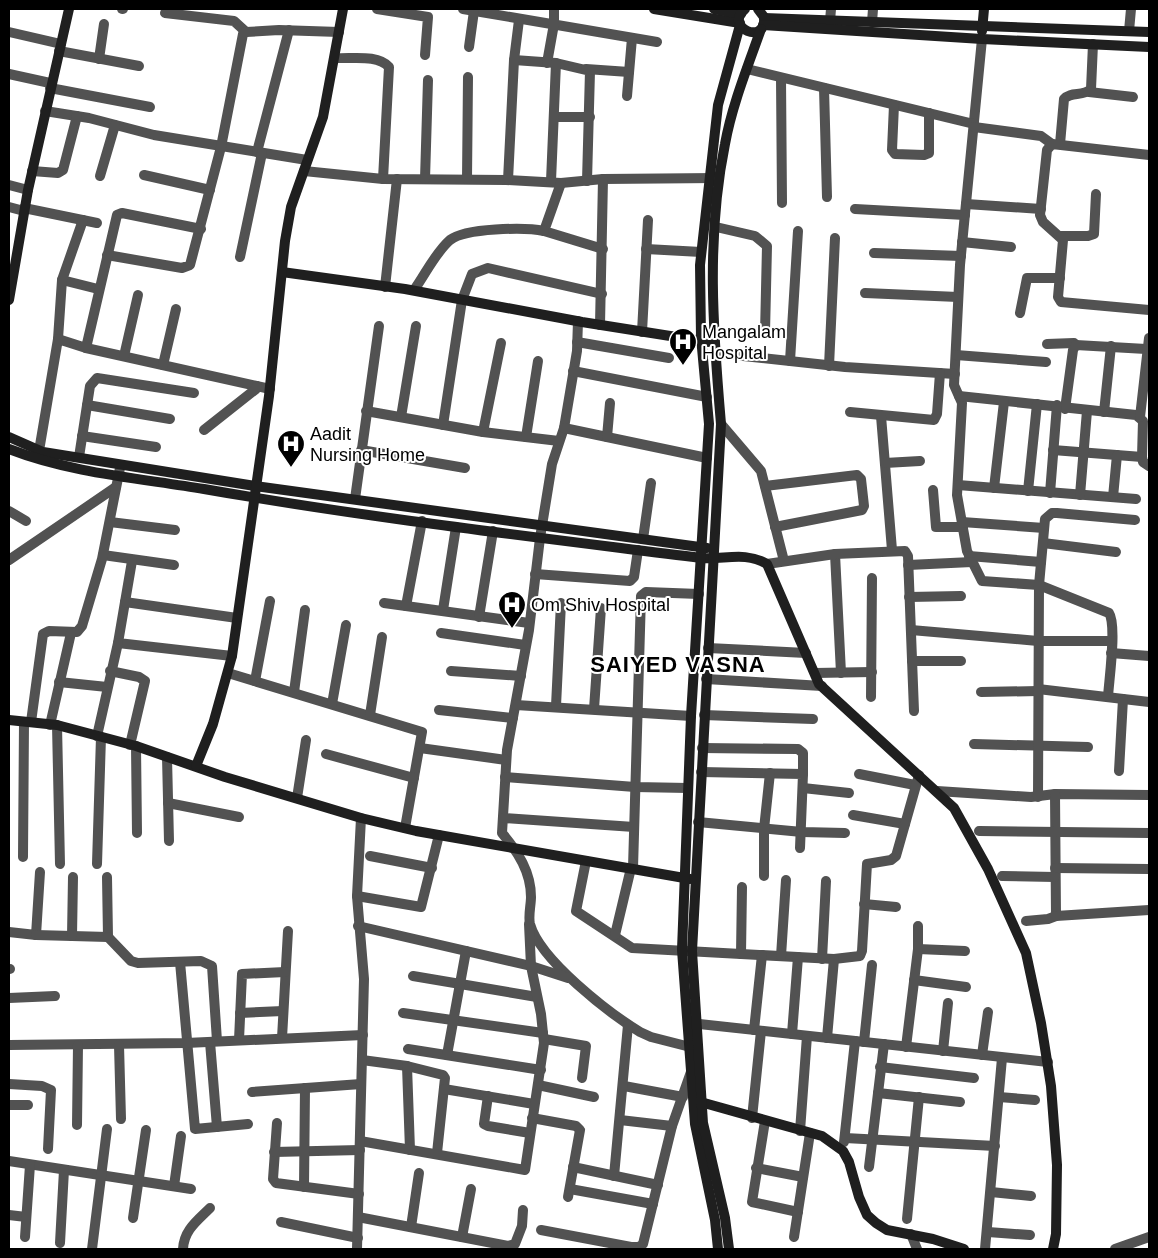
<svg xmlns="http://www.w3.org/2000/svg" width="1158" height="1258" viewBox="0 0 1158 1258" font-family="Arial,sans-serif">
<rect width="100%" height="100%" fill="#fff"/>
<g fill="none" stroke-linecap="round" stroke-linejoin="round">
<!-- street -->
<g stroke="#525252" stroke-width="10">
<polyline points="122,9 123,9"/>
<polyline points="377,9 428,17 425,55"/>
<polyline points="463,9 657,42"/>
<polyline points="165,13 234,21 246,32"/>
<polyline points="830,21 831,9"/>
<polyline points="872,22 873,9"/>
<polyline points="1129,31 1131,9"/>
<polyline points="9,32 61,44"/>
<path d="M 982,39 L 960,265 L 954,385 L 962,403 L 957,495 L 967,551 L 982,581 L 1039,585 L 1109,613 C 1117,625 1109,680 1108,697"/>
<polyline points="469,47 474,11"/>
<polyline points="59,51 139,66"/>
<path d="M 335,58 C 352,59 378,54 389,67 L 383,179"/>
<polyline points="99,59 104,24"/>
<polyline points="514,60 556,63 590,71 587,181"/>
<polyline points="547,63 554,24 554,9"/>
<polyline points="586,69 629,72"/>
<polyline points="747,69 974,124"/>
<polyline points="9,74 50,83"/>
<polyline points="781,78 782,203"/>
<polyline points="50,88 150,107"/>
<polyline points="824,88 827,197"/>
<polyline points="1089,92 1133,97"/>
<polyline points="627,96 632,38"/>
<polyline points="894,105 892,150 895,154 924,155 929,153 929,113"/>
<polyline points="45,111 89,118 154,135 307,160"/>
<polyline points="554,117 590,117"/>
<polyline points="974,127 1041,136 1052,144"/>
<path d="M 1060,144 L 1064,99 C 1071,91 1083,97 1091,89 L 1093,44"/>
<polyline points="257,152 289,30"/>
<polyline points="1149,155 1052,144 1047,150 1040,215 1043,222 1063,240 1058,297 1061,302 1149,310"/>
<polyline points="32,171 58,173 63,170 77,116"/>
<polyline points="304,171 383,179 506,180 561,183 603,179 717,178"/>
<polyline points="144,175 210,190"/>
<polyline points="100,176 115,125"/>
<polyline points="425,179 428,80"/>
<polyline points="467,179 468,77"/>
<polyline points="508,180 514,60 519,20"/>
<polyline points="551,181 556,63"/>
<polyline points="561,183 544,231 603,249"/>
<polyline points="9,185 28,190"/>
<polyline points="966,204 1041,209"/>
<polyline points="9,207 24,211"/>
<polyline points="24,208 97,223"/>
<polyline points="855,209 965,215"/>
<polyline points="716,227 755,236 767,246 765,333"/>
<polyline points="1061,236 1088,236 1094,234 1096,194"/>
<polyline points="962,242 1011,247"/>
<polyline points="646,249 701,252"/>
<polyline points="874,253 961,256"/>
<polyline points="107,255 182,268 190,265 221,147 243,34 246,32 279,30 339,32"/>
<polyline points="240,257 262,153"/>
<polyline points="62,280 98,289"/>
<polyline points="385,287 397,179"/>
<path d="M 414,290 C 425,275 435,253 450,240 C 465,228 525,227 544,231"/>
<polyline points="865,293 958,297"/>
<polyline points="1020,313 1027,278 1060,278"/>
<path d="M 578,321 L 577,351 L 564,428 L 552,464 L 540,538 L 529,630 L 507,750 L 502,833 C 518,852 531,872 531,897 C 531,905 528,916 530,924 C 540,960 609,1013 640,1032 L 651,1037 L 698,1049"/>
<polyline points="600,325 603,179"/>
<polyline points="642,332 648,220"/>
<polyline points="58,339 62,280 83,220"/>
<polyline points="577,342 669,358"/>
<polyline points="1047,344 1074,343 1076,345"/>
<polyline points="86,348 270,389"/>
<polyline points="715,353 845,367 955,374"/>
<polyline points="956,355 1046,362"/>
<polyline points="124,356 138,295"/>
<polyline points="790,361 798,231"/>
<polyline points="163,365 176,309"/>
<polyline points="829,366 835,238"/>
<polyline points="573,371 707,397"/>
<polyline points="959,396 1136,415 1143,421 1142,457 1143,462 1149,466"/>
<polyline points="87,405 170,419"/>
<polyline points="1065,409 1073,350 1076,345 1146,349"/>
<polyline points="366,411 483,432 501,343"/>
<polyline points="850,412 934,420 937,414 940,373"/>
<polyline points="1104,412 1111,346"/>
<polyline points="881,416 892,550"/>
<polyline points="401,417 416,326"/>
<polyline points="1140,417 1149,338"/>
<polyline points="721,424 761,471 784,561"/>
<polyline points="443,425 462,300 472,274 488,268 602,294"/>
<polyline points="564,428 707,458"/>
<polyline points="204,430 256,389 257,386"/>
<polyline points="483,432 559,441"/>
<polyline points="82,436 156,447"/>
<polyline points="526,437 538,361"/>
<polyline points="607,437 610,403"/>
<polyline points="361,450 465,468"/>
<polyline points="1053,450 1142,457"/>
<polyline points="39,451 58,339 86,348 117,215 122,213 201,229"/>
<polyline points="79,457 90,386 97,378 194,393"/>
<polyline points="885,463 920,461"/>
<polyline points="958,485 1136,499"/>
<polyline points="765,486 857,475 861,479 864,506 862,510 775,527"/>
<polyline points="994,488 1004,402"/>
<polyline points="933,490 936,527 963,527"/>
<polyline points="1028,491 1037,404"/>
<polyline points="1050,493 1057,405"/>
<polyline points="1080,495 1087,411"/>
<polyline points="1113,497 1117,455"/>
<polyline points="355,499 379,326"/>
<polyline points="9,511 26,521"/>
<polyline points="110,522 175,530"/>
<polyline points="962,522 1044,528"/>
<polyline points="643,539 651,483"/>
<polyline points="1043,543 1116,552"/>
<polyline points="835,554 841,673"/>
<polyline points="103,555 174,565"/>
<polyline points="969,556 1041,562"/>
<polyline points="9,560 116,487"/>
<polyline points="132,561 118,643 232,656"/>
<polyline points="767,564 835,554 905,551 908,556 914,711"/>
<polyline points="908,565 972,562"/>
<polyline points="535,574 630,581 634,577 638,550"/>
<polyline points="909,597 961,596"/>
<polyline points="125,602 237,618"/>
<polyline points="384,603 529,623"/>
<polyline points="406,606 422,521"/>
<polyline points="443,610 456,527"/>
<polyline points="479,617 493,531"/>
<polyline points="911,630 1038,641 1112,641"/>
<polyline points="441,633 525,645"/>
<polyline points="708,648 806,653"/>
<polyline points="1111,653 1149,656"/>
<polyline points="912,661 961,661"/>
<polyline points="110,671 139,677 145,681 130,745"/>
<polyline points="451,671 521,676"/>
<polyline points="228,673 422,732 405,828"/>
<polyline points="815,673 872,672"/>
<polyline points="706,679 822,686"/>
<polyline points="255,681 270,601"/>
<polyline points="59,682 107,687"/>
<polyline points="1038,689 1149,702"/>
<polyline points="294,692 305,610"/>
<polyline points="981,692 1038,691"/>
<polyline points="871,697 872,578"/>
<polyline points="332,704 346,625"/>
<polyline points="516,705 691,716"/>
<polyline points="556,706 561,603"/>
<polyline points="594,709 601,608"/>
<polyline points="439,710 513,718"/>
<polyline points="370,715 382,637"/>
<polyline points="704,715 813,719"/>
<polyline points="31,722 43,634 49,631 77,632 82,626 102,559 120,468"/>
<polyline points="50,725 71,633"/>
<polyline points="57,725 60,864"/>
<polyline points="97,736 118,643"/>
<polyline points="974,744 1088,747"/>
<polyline points="136,746 137,833"/>
<polyline points="420,748 506,760"/>
<polyline points="702,748 798,749 803,753 803,774"/>
<polyline points="326,754 414,778"/>
<polyline points="167,757 169,841"/>
<polyline points="1119,771 1123,699"/>
<polyline points="701,772 803,774 800,848"/>
<polyline points="859,774 915,785"/>
<polyline points="505,777 635,787 688,788"/>
<polyline points="803,788 849,793"/>
<polyline points="937,791 1031,797 1055,794 1149,795"/>
<polyline points="1055,794 1056,916 1149,910"/>
<polyline points="1038,797 1039,585 1045,519 1052,513 1057,513 1135,520"/>
<polyline points="297,798 306,740"/>
<polyline points="168,803 239,817"/>
<polyline points="853,815 905,824"/>
<polyline points="503,818 634,827"/>
<polyline points="698,822 802,832 845,833"/>
<polyline points="979,831 1149,833"/>
<polyline points="370,856 432,868"/>
<polyline points="23,857 24,722"/>
<polyline points="586,861 576,911 632,948 741,954 742,887"/>
<polyline points="97,864 101,737"/>
<polyline points="633,868 641,596 646,592 699,594"/>
<polyline points="1055,868 1149,869"/>
<polyline points="764,876 764,829 770,773"/>
<polyline points="1002,876 1055,877"/>
<polyline points="357,896 421,907 439,835"/>
<polyline points="864,904 896,907"/>
<polyline points="1026,921 1048,919 1056,916"/>
<polyline points="358,926 531,966 568,978"/>
<polyline points="9,932 36,935 40,872"/>
<polyline points="36,935 108,937 107,877"/>
<polyline points="615,935 631,868"/>
<polyline points="72,936 73,877"/>
<polyline points="108,937 131,961 138,963 201,961 212,966 217,1041"/>
<polyline points="918,949 965,951"/>
<polyline points="741,954 834,959 860,956 862,951 867,864 891,860 896,856 919,775"/>
<polyline points="781,956 786,880"/>
<polyline points="822,959 826,881"/>
<polyline points="180,962 195,1129 248,1124"/>
<polyline points="9,969 10,969"/>
<polyline points="413,976 537,997"/>
<polyline points="914,980 966,987"/>
<polyline points="9,998 55,996"/>
<polyline points="240,1013 283,1011"/>
<polyline points="403,1013 543,1033"/>
<polyline points="690,1023 1048,1062"/>
<polyline points="754,1030 762,955"/>
<polyline points="792,1034 798,957"/>
<polyline points="282,1038 288,931"/>
<polyline points="827,1038 834,959"/>
<polyline points="544,1039 586,1046 582,1078"/>
<polyline points="239,1040 242,974 285,972"/>
<polyline points="210,1042 217,1127"/>
<polyline points="864,1042 872,965"/>
<polyline points="9,1045 186,1043 363,1035"/>
<polyline points="119,1045 121,1119"/>
<polyline points="906,1047 918,949 918,926"/>
<polyline points="408,1049 541,1070"/>
<polyline points="943,1051 948,1003"/>
<polyline points="447,1055 466,951"/>
<polyline points="982,1055 988,1012"/>
<polyline points="362,1060 407,1066 443,1075 445,1078 437,1153"/>
<polyline points="407,1066 410,1150"/>
<polyline points="880,1067 974,1078"/>
<polyline points="9,1084 42,1086 51,1090 48,1149"/>
<polyline points="538,1085 594,1097"/>
<polyline points="624,1086 683,1097"/>
<polyline points="444,1089 534,1104"/>
<polyline points="252,1092 361,1084"/>
<polyline points="878,1093 960,1102"/>
<polyline points="488,1096 484,1124 488,1126 530,1133"/>
<polyline points="999,1097 1035,1100"/>
<polyline points="9,1105 28,1105"/>
<polyline points="532,1118 576,1126 580,1130 568,1197"/>
<polyline points="752,1118 761,1031"/>
<polyline points="620,1120 672,1126"/>
<polyline points="765,1121 752,1202 798,1212"/>
<polyline points="277,1123 273,1179 276,1183 359,1194"/>
<polyline points="77,1125 78,1045"/>
<polyline points="800,1131 807,1036"/>
<polyline points="845,1138 995,1146"/>
<polyline points="360,1141 525,1170 544,1043 541,1014 531,966 529,924"/>
<polyline points="844,1142 855,1041"/>
<polyline points="274,1152 360,1150"/>
<polyline points="9,1161 191,1189"/>
<polyline points="573,1167 658,1185"/>
<polyline points="869,1167 884,1044"/>
<polyline points="756,1168 803,1177"/>
<polyline points="614,1176 628,1025"/>
<polyline points="174,1186 181,1136"/>
<polyline points="304,1187 305,1088"/>
<polyline points="570,1189 653,1204"/>
<polyline points="991,1192 1031,1196"/>
<polyline points="9,1215 26,1217"/>
<polyline points="358,1217 508,1246 515,1244 522,1226 523,1210"/>
<polyline points="133,1218 146,1130"/>
<polyline points="907,1219 919,1097"/>
<polyline points="281,1222 358,1238"/>
<polyline points="411,1227 419,1173"/>
<polyline points="541,1230 631,1247 639,1247 643,1244 672,1126 691,1072"/>
<polyline points="988,1232 1030,1235"/>
<polyline points="911,1234 917,1249"/>
<polyline points="25,1237 30,1165"/>
<polyline points="462,1237 471,1189"/>
<polyline points="794,1237 810,1133"/>
<polyline points="60,1243 64,1170"/>
<polyline points="92,1249 107,1129"/>
<path d="M 183,1249 C 184,1230 197,1221 210,1208"/>
<polyline points="357,1249 364,979 357,896 361,818"/>
<polyline points="985,1249 1002,1058"/>
<polyline points="1115,1249 1149,1237"/>
</g>
<!-- secondary -->
<g stroke="#1f1f1f" stroke-width="10">
<polyline points="654,9 740,23"/>
<polyline points="714,9 741,14"/>
<path d="M 745,9 C 723,28 767,46 764,17 L 758,9"/>
<polyline points="764,18 1149,32"/>
<polyline points="763,25 982,39 1149,47"/>
<polyline points="982,31 984,9"/>
<polyline points="282,272 405,289 582,322 708,342"/>
<polyline points="9,300 28,190 69,9"/>
<polyline points="9,437 43,452 255,486 707,548"/>
<path d="M 9,449 C 71,473 138,478 204,489 C 369,518 535,537 701,558 C 724,560 745,551 767,564 L 819,684 L 954,808 L 988,869 L 1026,953 L 1041,1023 L 1051,1086 L 1057,1165 L 1056,1234 L 1053,1249"/>
<polyline points="9,720 57,725 136,746 225,777 361,818 416,831 690,879"/>
<polyline points="196,766 213,724 232,656 269,396 285,241 291,207 323,117 343,9"/>
<polyline points="697,1101 822,1136 843,1151 849,1162 859,1197 867,1215 876,1223 887,1230 933,1239 964,1249"/>
<polyline points="718,1249 715,1220 695,1124 682,950 691,716 709,424 701,337 700,265 718,105 740,25"/>
<path d="M 729,1249 L 725,1218 L 703,1123 L 692,951 L 721,424 C 713,331 706,237 725,144 C 732,105 748,66 761,29"/>
</g>
</g>
<!-- icons -->
<defs>
<symbol id="hospital-pin" viewBox="-11 -11 22 30"><path d="M0 17L-7.5 6A9.5 9.5 0 1 1 7.5 6Z" fill="#000" stroke="#fff"/><path d="M-5-5h3v3.5h4V-5h3V5h-3V1.5h-4V5h-3Z" fill="#fff"/></symbol>
</defs>
<g fill-rule="evenodd">
<use href="#hospital-pin" x="667" y="326" width="32" height="43"/>
<use href="#hospital-pin" x="275" y="428" width="32" height="43"/>
<use href="#hospital-pin" x="496" y="589" width="32" height="43"/>
</g>
<g text-anchor="middle" stroke-width="4" stroke-linejoin="round" paint-order="stroke">
<!-- poi labels -->
<g font-size="18" fill="#000" stroke="#fff" text-anchor="start">
<text x="702" y="338">Mangalam<tspan x="702" dy="21">Hospital</tspan></text>
<text x="310" y="440">Aadit<tspan x="310" dy="21">Nursing Home</tspan></text>
<text x="531" y="611">Om Shiv Hospital</text>
</g>
<!-- district labels -->
<g font-size="22" font-weight="bold" letter-spacing="1" fill="#000" stroke="#fff">
<text x="678" y="672">SAIYED VASNA</text>
</g>
</g>
<!-- border -->
<rect width="1158" height="1258" fill="none" stroke="#000000" stroke-width="20"/>
</svg>
